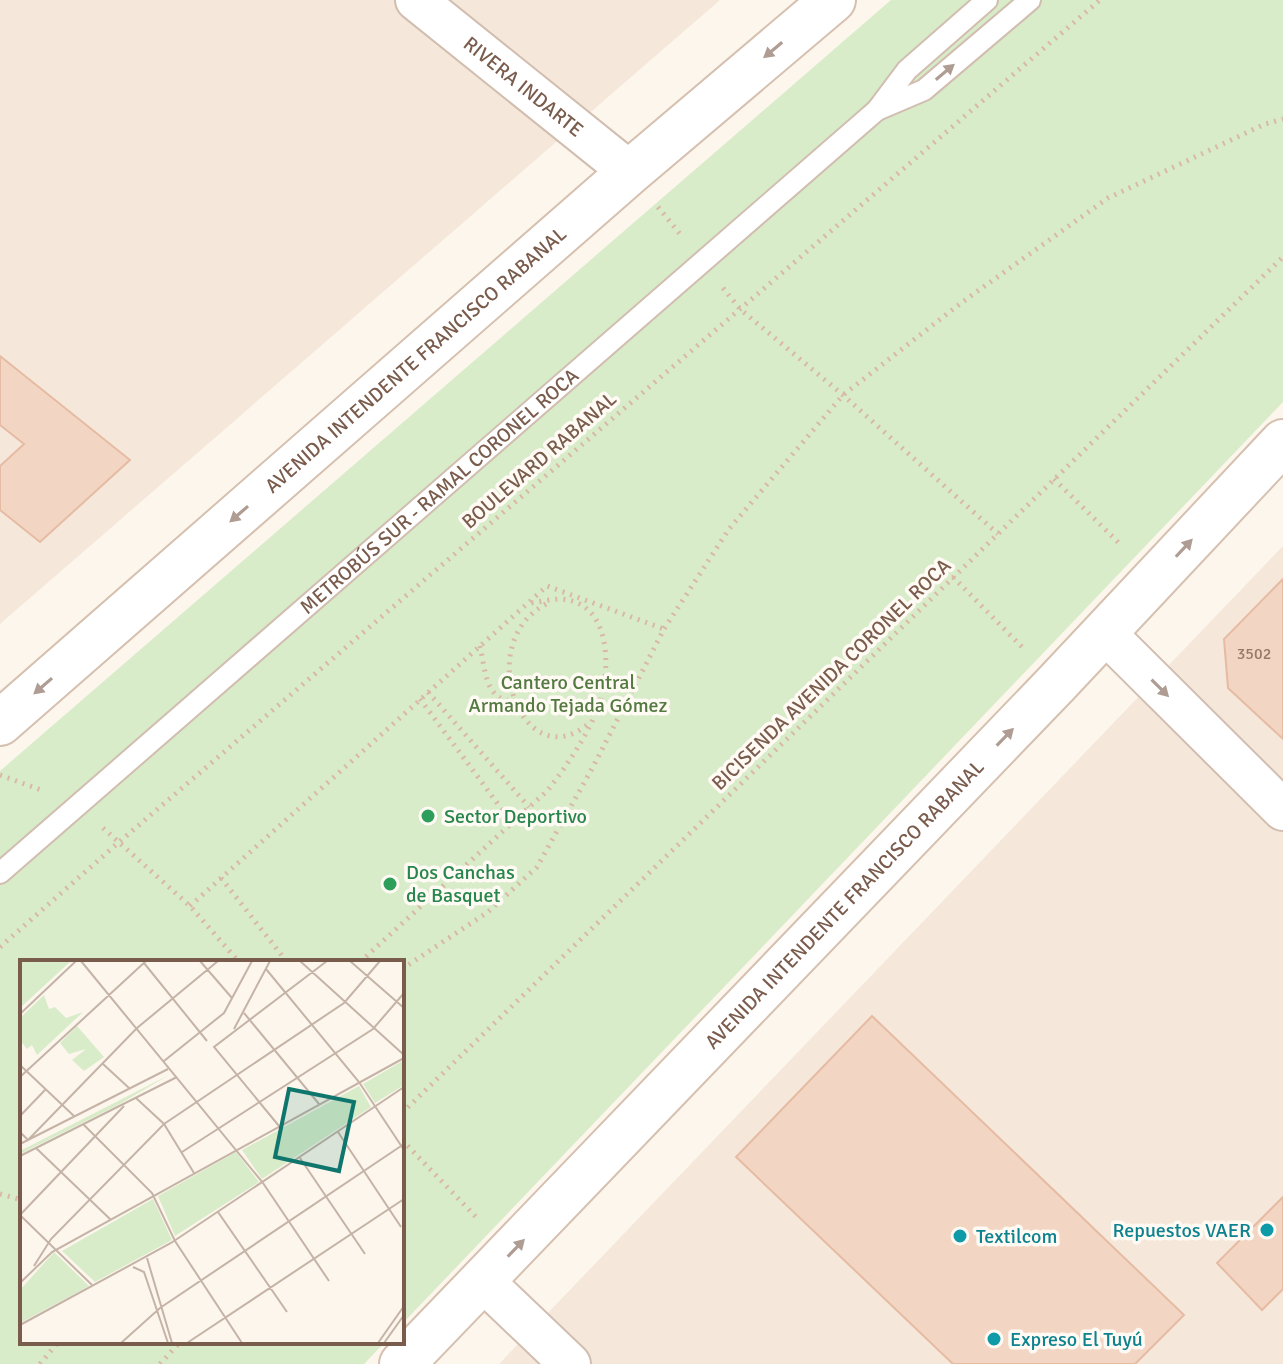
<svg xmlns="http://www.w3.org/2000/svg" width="1283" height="1364" viewBox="0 0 1283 1364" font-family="Signika,sans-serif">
<rect width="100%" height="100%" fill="#fdf6ec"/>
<!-- residential -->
<g fill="#f5e8da">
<polygon points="0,0 720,0 0,624"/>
<polygon points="1283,546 1283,1364 499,1364"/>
</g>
<!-- green -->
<polygon fill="#d8ecc9" points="891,0 1283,0 1283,402 402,1324 402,962 22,962 22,1342 385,1342 364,1364 0,1364 0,771"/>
<!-- building -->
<g fill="#f3d5c3" stroke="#e6bba3" stroke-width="2">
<polygon points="0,356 130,460 40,542 0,510 0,466 24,444 0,425"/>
<polygon points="1283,579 1283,739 1228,688 1224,639"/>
<polygon points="872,1016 1184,1315 1135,1364 953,1364 736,1157"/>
<polygon points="1283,1197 1283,1289 1262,1310 1217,1263"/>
</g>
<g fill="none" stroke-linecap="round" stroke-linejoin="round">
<defs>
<g id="service">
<polyline points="877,110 924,90 1030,0"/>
<path id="s1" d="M 0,873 L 877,110 L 907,70 L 987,0"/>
</g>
<g id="minor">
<path id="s2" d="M 416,0 L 630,172"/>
<polyline points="1105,633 1283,810"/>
<polyline points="483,1281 570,1364"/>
</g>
<g id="secondary">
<path id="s3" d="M 0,723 L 630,172 L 833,0"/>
<path id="s4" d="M 402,1364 L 1057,683 L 1283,442"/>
</g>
</defs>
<!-- service casing -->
<use href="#service" stroke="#d1beb0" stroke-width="24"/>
<!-- minor casing -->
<use href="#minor" stroke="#d1beb0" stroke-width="44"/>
<!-- secondary casing -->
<use href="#secondary" stroke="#d6c0b0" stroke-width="48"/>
<!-- path -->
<g stroke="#d9b8a5" stroke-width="5" stroke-dasharray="2 6" stroke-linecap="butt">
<polyline points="658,207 680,234"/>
<polyline points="723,288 740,309 843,395 998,534"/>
<polyline points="1054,479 1122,546"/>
<polyline points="953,577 1023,648"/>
<path d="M 546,604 C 472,643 522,777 587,725"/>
<path d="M 480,646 C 485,667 485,704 515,700"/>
<polyline points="428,692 529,807"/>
<polyline points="420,699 512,823"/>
<polyline points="0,775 41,790"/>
<polyline points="103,828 190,906 239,962"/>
<polyline points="221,878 287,962"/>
<polyline points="190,906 547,586 664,629"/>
<polyline points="0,947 118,843 1100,0"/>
<path d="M 360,962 L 548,790 C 567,765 588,735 599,705 C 611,670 612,602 561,599 C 551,599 540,602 530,603"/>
<polyline points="402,969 488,912 537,867 594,765 664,629 729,529 843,395 961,303 1108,198 1265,124 1283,119"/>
<polyline points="402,1113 1283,257"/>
<polyline points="402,1140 477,1218"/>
<polyline points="0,1194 22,1200"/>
<polyline points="40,1364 58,1342"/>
<polyline points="160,1364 180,1342"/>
</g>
<!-- service -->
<use href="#service" stroke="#fff" stroke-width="20"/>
<!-- minor -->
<use href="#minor" stroke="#fff" stroke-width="40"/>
<!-- secondary -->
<use href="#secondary" stroke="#fff" stroke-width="44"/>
</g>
<!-- one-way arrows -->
<defs><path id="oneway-solid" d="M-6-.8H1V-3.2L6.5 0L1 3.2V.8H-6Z" transform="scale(2)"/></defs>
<g fill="#af9d94">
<use href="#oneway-solid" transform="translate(773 50) rotate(140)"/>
<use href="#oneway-solid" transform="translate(945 72) rotate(-40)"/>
<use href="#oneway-solid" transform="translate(239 514) rotate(139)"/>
<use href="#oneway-solid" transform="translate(1184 548) rotate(-47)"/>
<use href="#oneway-solid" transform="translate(43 686) rotate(139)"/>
<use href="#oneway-solid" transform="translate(1160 688) rotate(45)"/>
<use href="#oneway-solid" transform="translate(1005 737) rotate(-46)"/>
<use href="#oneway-solid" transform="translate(516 1248) rotate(-46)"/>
</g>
<!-- markers -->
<g fill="#2e9e5b" stroke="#fffaf3" stroke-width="3">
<circle cx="428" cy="816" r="8"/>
<circle cx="390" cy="884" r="8"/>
</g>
<g fill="#0f9aa8" stroke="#fffaf3" stroke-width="3">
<circle cx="1267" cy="1230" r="8"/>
<circle cx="960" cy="1236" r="8"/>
<circle cx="994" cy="1339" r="8"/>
</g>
<g text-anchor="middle" stroke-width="7" stroke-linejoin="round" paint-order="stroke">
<!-- number labels -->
<g font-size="16" fill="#987a6a">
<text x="1254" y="659">3502</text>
</g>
<!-- street labels -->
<g font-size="20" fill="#7a5c4d" stroke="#fffaf3">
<text dy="7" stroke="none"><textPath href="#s2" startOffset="138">RIVERA INDARTE</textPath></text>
<text dy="7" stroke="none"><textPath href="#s3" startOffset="552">AVENIDA INTENDENTE FRANCISCO RABANAL</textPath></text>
<text transform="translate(539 460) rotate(-41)" y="7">BOULEVARD RABANAL</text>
<text dy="7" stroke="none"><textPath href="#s1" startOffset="582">METROBÚS SUR - RAMAL CORONEL ROCA</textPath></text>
<text transform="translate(831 674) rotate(-44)" y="7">BICISENDA AVENIDA CORONEL ROCA</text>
<text dy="7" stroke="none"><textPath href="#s4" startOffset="638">AVENIDA INTENDENTE FRANCISCO RABANAL</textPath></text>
</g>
<!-- park labels -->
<g font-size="20" fill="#537a41" stroke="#fffaf3">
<text x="568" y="689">Cantero Central<tspan x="568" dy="23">Armando Tejada Gómez</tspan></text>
</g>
<!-- leisure labels -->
<g font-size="20" fill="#27864d" stroke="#fffaf3" text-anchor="start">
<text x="444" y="823">Sector Deportivo</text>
<text x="406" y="879">Dos Canchas<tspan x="406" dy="23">de Basquet</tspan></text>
</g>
<!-- culture labels -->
<g font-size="20" fill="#0d838f" stroke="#fffaf3" text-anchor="start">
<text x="1251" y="1237" text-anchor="end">Repuestos VAER</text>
<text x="976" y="1243">Textilcom</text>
<text x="1010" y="1346">Expreso El Tuyú</text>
</g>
</g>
<!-- overview -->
<g transform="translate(20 960)">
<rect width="384" height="384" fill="#fdf6ec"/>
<path d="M 0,1 L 51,1 L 0,48 ZM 24,35 L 29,49 L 35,47 L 46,58 L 63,52 L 17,95 L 12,85 L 7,89 L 0,80 L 0,58 ZM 57,66 L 84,97 L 64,111 L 52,100 L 66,89 L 49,94 L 40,83 ZM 384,100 L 384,125 L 355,143 L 343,124 ZM 149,115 L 98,145 L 0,194 L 0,191 ZM 339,126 L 351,147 L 242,219 L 222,190 ZM 216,192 L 239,222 L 155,276 L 138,236 ZM 133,239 L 152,280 L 75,322 L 42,291 ZM 34,292 L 69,326 L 0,363 L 0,330 Z" fill="#d8ecc9"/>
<path fill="none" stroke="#c5b3a7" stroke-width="2" d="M 61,1 L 243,223M 180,1 L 212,38M 280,1 L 384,95M 330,1 L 384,48M 124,3 L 187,81M 246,9 L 339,122 L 384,190M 224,53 L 299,144M 0,54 L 56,1M 214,69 L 250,1M 144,101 L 204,53 L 232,1M 83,104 L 109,128M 0,105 L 54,156M 0,117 L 126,1M 116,138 L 144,164 L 174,213M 0,156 L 25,130M 63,164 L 132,233 L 155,281 L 222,383M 259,166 L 194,87 L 307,1M 0,172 L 8,180 L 117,68 L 198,1M 318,172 L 381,267M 0,184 L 148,109M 16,188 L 91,260M 162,192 L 353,69 L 384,33M 0,196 L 157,117M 280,198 L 345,294M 243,223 L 309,321M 198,252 L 267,352M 0,255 L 104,146M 1,256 L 72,325M 127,298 L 152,383M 14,306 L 31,279 L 144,164 L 324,43 L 360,1M 113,307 L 124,312 L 148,383M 0,323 L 32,292 L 384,98M 0,365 L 151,283 L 384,127M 101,383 L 140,348 L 384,184M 167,383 L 384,239M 358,383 L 384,346M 364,383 L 384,355"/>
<path fill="#0f766e" fill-opacity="0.15" stroke="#0f766e" stroke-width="4" d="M 269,129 L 334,142 L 319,211 L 255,197 Z"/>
<rect width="384" height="384" fill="none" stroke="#7a5c4d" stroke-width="4"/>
</g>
</svg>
